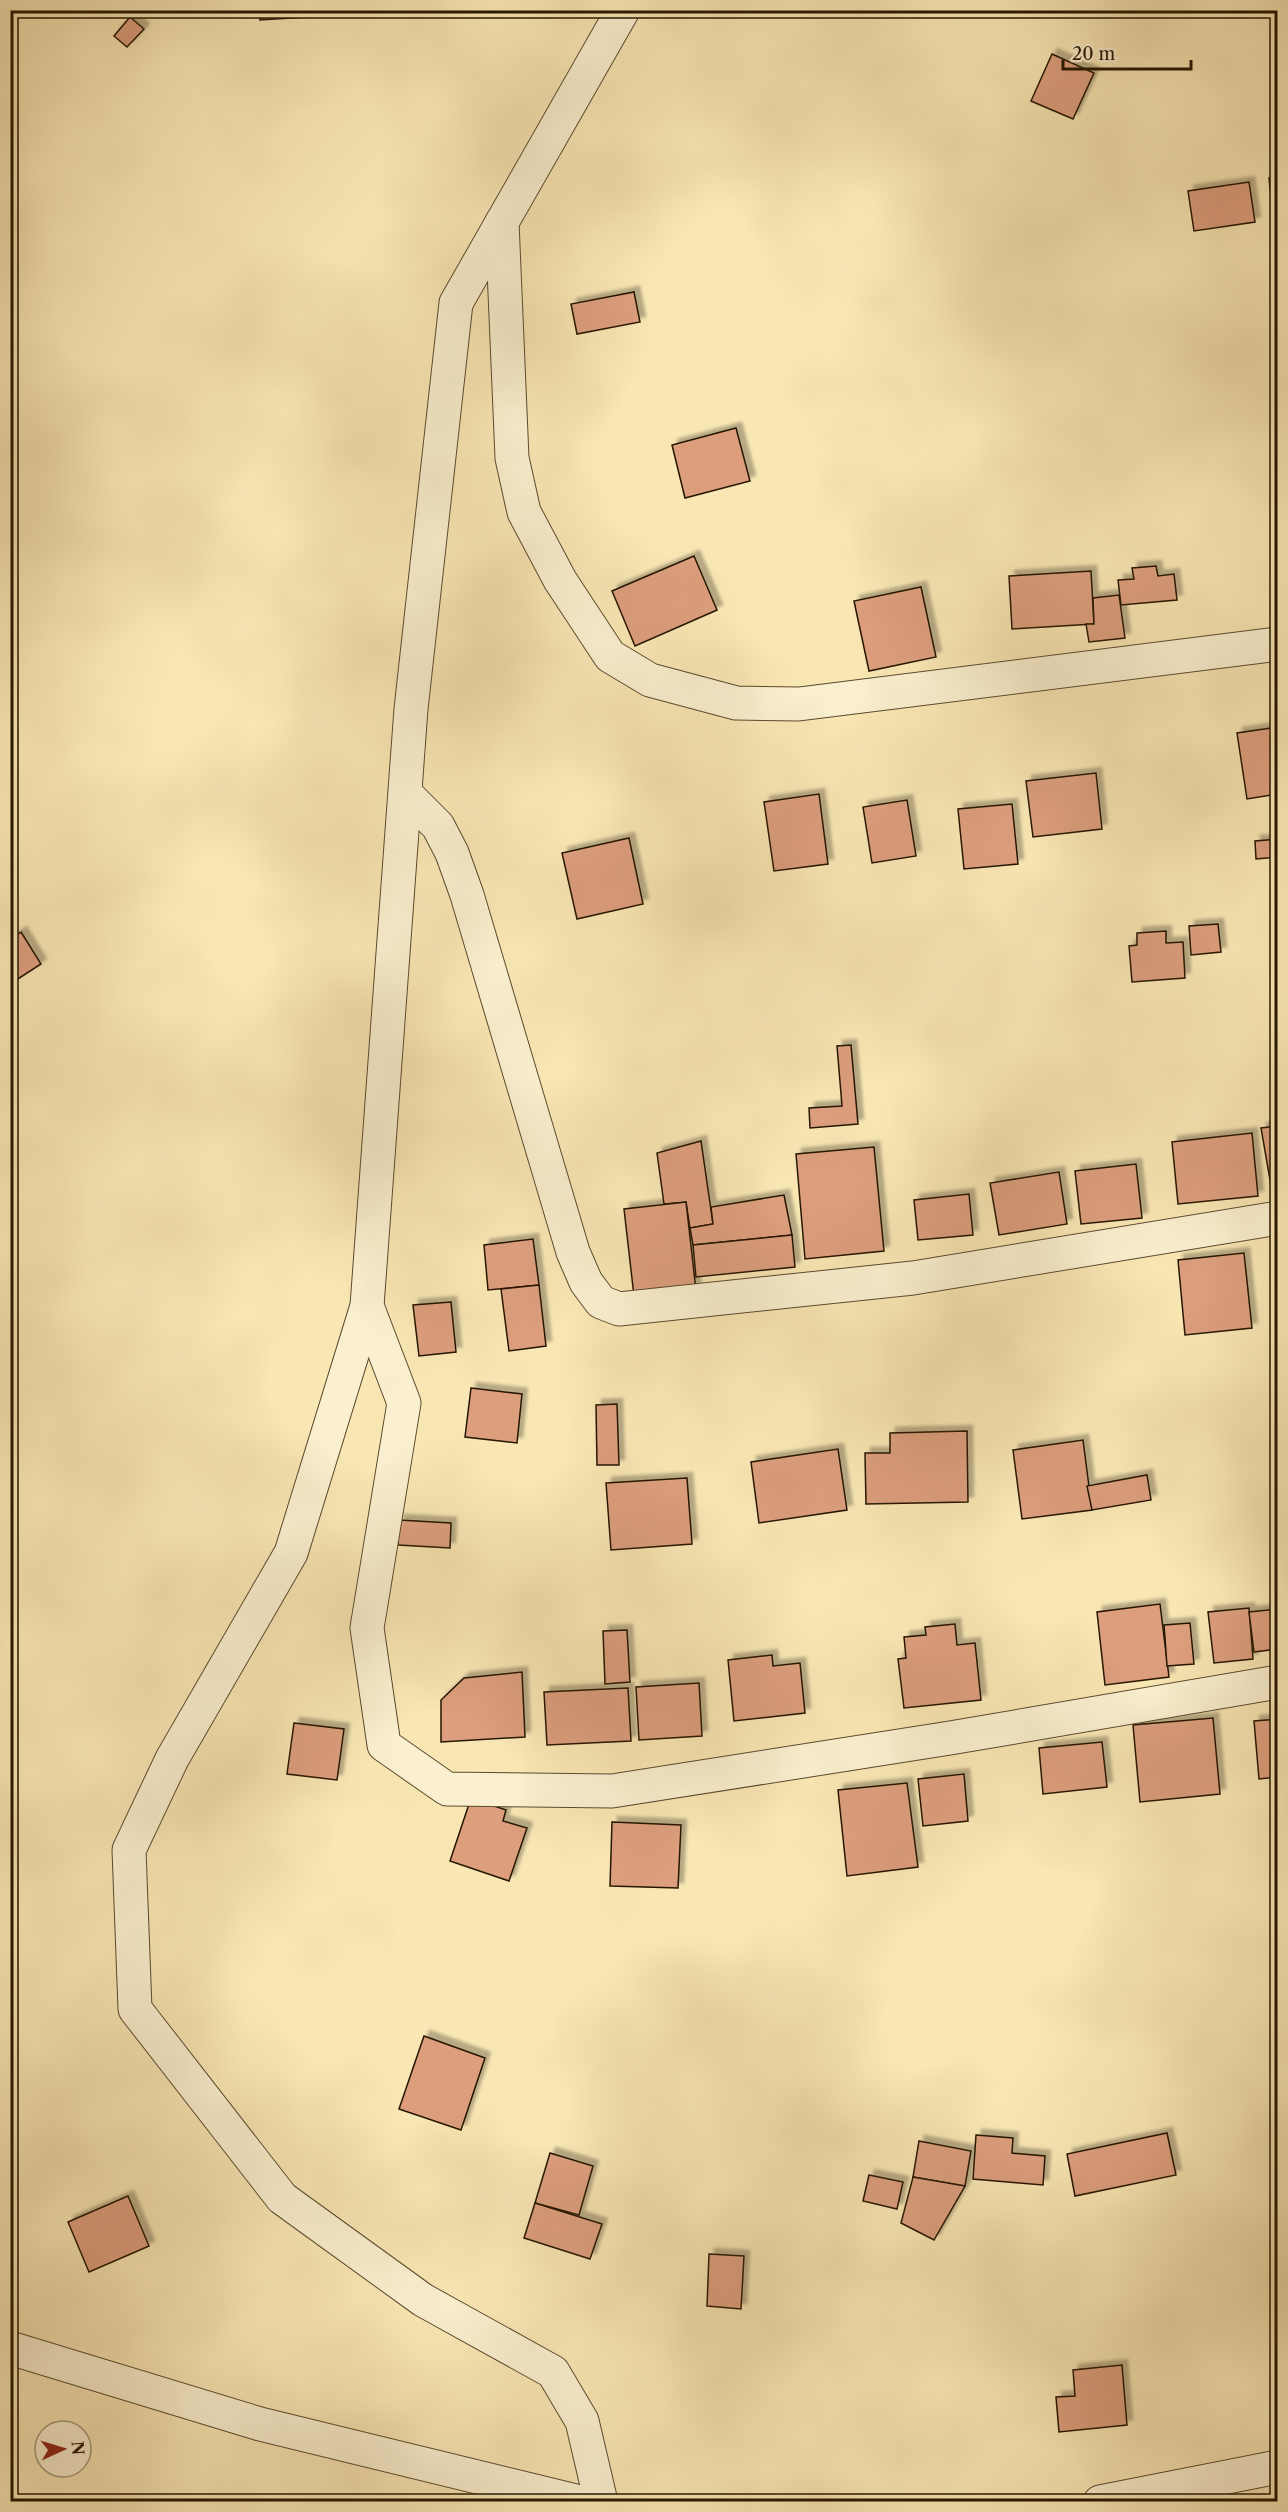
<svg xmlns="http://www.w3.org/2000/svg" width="1288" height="2512" viewBox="0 0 1288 2512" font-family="'Libre Caslon Text',serif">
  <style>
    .building { fill: #dc9e7d; stroke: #251601; stroke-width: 1.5; filter: url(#shadow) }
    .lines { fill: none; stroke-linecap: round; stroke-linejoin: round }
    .minor-casing { stroke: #5a4a2e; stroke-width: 35 }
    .minor { stroke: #faefce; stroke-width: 33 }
  </style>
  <defs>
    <filter id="shadow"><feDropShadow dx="5.5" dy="-5.5" stdDeviation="1.5" flood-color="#0004"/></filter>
  </defs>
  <rect width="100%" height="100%" fill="#f8e6b3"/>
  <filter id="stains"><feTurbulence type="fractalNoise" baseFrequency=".00333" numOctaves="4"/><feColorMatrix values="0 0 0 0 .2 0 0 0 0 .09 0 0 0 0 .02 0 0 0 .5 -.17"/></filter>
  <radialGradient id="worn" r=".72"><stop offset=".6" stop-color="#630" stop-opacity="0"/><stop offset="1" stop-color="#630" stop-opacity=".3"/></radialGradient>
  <g class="building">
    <path d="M260,10H322L323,16L260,20Z"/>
    <path d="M130,17L144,29L127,47L114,36Z"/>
    <path d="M1052,54L1094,73L1073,119L1031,101Z"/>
    <path d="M1278,177V208H1272L1269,178Z"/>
    <path d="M1249,182L1255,222L1194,231L1188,191Z"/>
    <path d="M634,292L640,322L577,334L571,304Z"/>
    <path d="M736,428L750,481L685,498L672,445Z"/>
    <path d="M694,556L717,610L635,646L612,591Z"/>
    <path d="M1156,566L1158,576L1174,574L1177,600L1121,605L1118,580L1134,579L1132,568Z"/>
    <path d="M1091,571L1094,624L1012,629L1009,576Z"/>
    <path d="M921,587L936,657L869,671L854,601Z"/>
    <path d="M1119,595L1125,638L1089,642L1086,624H1094L1093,598Z"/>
    <path d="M1278,727V794L1247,799L1237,733Z"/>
    <path d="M1096,773L1102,829L1033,837L1026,781Z"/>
    <path d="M819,794L828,864L774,871L764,802Z"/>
    <path d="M907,800L916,856L872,863L863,807Z"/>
    <path d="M1012,804L1018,864L964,869L958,809Z"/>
    <path d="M629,838L643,904L577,919L562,853Z"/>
    <path d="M1278,839V857L1256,859L1255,841Z"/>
    <path d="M1218,924L1221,952L1191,955L1189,926Z"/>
    <path d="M1166,931V943L1183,942L1185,978L1132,982L1129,946L1137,945V933Z"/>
    <path d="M21,932L41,964L10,984V940Z"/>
    <path d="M851,1045L858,1124L810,1128L809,1108L842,1106L837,1046Z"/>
    <path d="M1278,1126V1185L1271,1186L1261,1128Z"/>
    <path d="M1252,1133L1258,1196L1178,1204L1172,1142Z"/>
    <path d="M701,1141L713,1224L690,1228L686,1202L664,1204L657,1153Z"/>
    <path d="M874,1147L884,1251L805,1259L796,1154Z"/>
    <path d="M1136,1164L1142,1218L1081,1224L1075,1171Z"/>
    <path d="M1059,1172L1067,1224L999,1235L990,1183Z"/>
    <path d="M969,1194L973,1235L918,1240L914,1200Z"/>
    <path d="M784,1195L792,1235L693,1245L690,1228L713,1224L711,1207Z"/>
    <path d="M686,1202L697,1299L635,1305L624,1209Z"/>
    <path d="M792,1235L795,1267L696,1277L693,1245Z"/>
    <path d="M533,1239L539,1285L488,1290L484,1245Z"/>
    <path d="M1244,1253L1252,1328L1185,1335L1178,1260Z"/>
    <path d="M539,1285L546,1346L509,1351L501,1289Z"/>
    <path d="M451,1302L456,1352L419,1356L413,1305Z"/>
    <path d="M471,1388L522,1394L517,1443L465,1437Z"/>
    <path d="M617,1404L619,1465H597L596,1405Z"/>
    <path d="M967,1431L968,1502L866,1504L865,1453H890V1433Z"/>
    <path d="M1083,1440L1092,1510L1022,1519L1013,1450Z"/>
    <path d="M838,1449L847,1510L759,1523L751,1462Z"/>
    <path d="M1147,1475L1151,1500L1092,1510L1087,1486Z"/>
    <path d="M687,1478L692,1544L611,1550L606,1483Z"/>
    <path d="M399,1520L451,1523L450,1548L398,1545Z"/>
    <path d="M1160,1604L1169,1677L1105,1685L1097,1612Z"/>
    <path d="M1249,1608L1253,1659L1214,1663L1208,1612Z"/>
    <path d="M1278,1609V1649L1254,1652L1249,1612Z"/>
    <path d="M1190,1623L1194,1664L1167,1666L1164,1625Z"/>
    <path d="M955,1624L957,1645L975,1643L981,1700L904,1708L898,1659L906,1658L904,1637L926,1635L925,1627Z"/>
    <path d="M627,1630L630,1682L605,1684L603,1631Z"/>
    <path d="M772,1655L773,1666L800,1663L805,1713L734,1721L728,1660Z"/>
    <path d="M522,1672L525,1737L441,1742V1700L464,1678Z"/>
    <path d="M699,1683L702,1736L639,1740L636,1687Z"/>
    <path d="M628,1688L631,1741L547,1745L544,1692Z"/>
    <path d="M1213,1718L1220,1794L1140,1802L1133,1725Z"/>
    <path d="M1278,1719V1777L1259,1779L1254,1721Z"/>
    <path d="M294,1723L344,1729L337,1780L287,1774Z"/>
    <path d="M1102,1742L1107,1787L1043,1794L1039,1748Z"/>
    <path d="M964,1774L968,1821L923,1826L918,1779Z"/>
    <path d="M907,1783L918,1867L847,1876L838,1790Z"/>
    <path d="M471,1798L506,1810L503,1821L527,1828L509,1881L450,1861Z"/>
    <path d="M612,1822L681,1825L678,1888L610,1886Z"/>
    <path d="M424,2036L485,2058L461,2130L399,2109Z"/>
    <path d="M1167,2133L1176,2175L1075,2196L1067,2154Z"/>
    <path d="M976,2135L1013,2138L1012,2153L1045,2156L1043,2185L973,2179Z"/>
    <path d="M919,2141L971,2151L965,2186L913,2177Z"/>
    <path d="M550,2153L593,2166L579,2215L535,2203Z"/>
    <path d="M869,2175L903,2182L897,2209L863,2201Z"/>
    <path d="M913,2177L965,2186L934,2240L901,2223Z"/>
    <path d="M128,2196L149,2246L89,2272L68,2222Z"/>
    <path d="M535,2203L602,2224L590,2259L524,2238Z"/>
    <path d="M709,2254L744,2256L741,2309L707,2306Z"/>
    <path d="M1122,2365L1127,2425L1059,2432L1056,2397L1075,2396L1073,2370Z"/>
  </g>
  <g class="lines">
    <g class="minor-casing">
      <g id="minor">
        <path d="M502,222L512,458L524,512L560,580L610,656L650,680L736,703L799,704L1278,644"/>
        <path d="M405,793L438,826L452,853L467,895L573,1252L586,1282L601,1302L619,1309L913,1278L1278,1218"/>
        <path d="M367,1306L404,1403L367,1628L384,1745L447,1789L612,1791L950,1738L1278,1682"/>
        <path d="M10,2348L260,2424L580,2502"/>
        <path d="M601,2502L582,2421L553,2372L423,2300L282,2198L135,2009L129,1850L172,1759L291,1553L367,1306L411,709L456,303L623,10"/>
        <path d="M1100,2502L1278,2467"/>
      </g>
    </g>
    <use href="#minor" class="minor"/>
  </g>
  <rect width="1288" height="2512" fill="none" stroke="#f8e6b3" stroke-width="36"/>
  <rect x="12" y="12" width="1264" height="2488" fill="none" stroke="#251601" stroke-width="3"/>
  <rect x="18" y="18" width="1252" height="2476" fill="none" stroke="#251601" stroke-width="1.5"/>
  <g transform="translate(63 2449) rotate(86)"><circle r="28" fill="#faefce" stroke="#a5987c" stroke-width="1.5"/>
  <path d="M0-4.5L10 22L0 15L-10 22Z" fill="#8f2418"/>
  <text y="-9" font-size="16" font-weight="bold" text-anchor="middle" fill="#251601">N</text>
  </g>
  <path d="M1063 60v9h128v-9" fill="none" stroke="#251601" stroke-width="3"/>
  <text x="1072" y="60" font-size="18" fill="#251601" stroke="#faefce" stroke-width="4.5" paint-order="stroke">20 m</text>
  <rect width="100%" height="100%" filter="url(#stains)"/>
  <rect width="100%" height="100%" fill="url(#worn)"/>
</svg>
